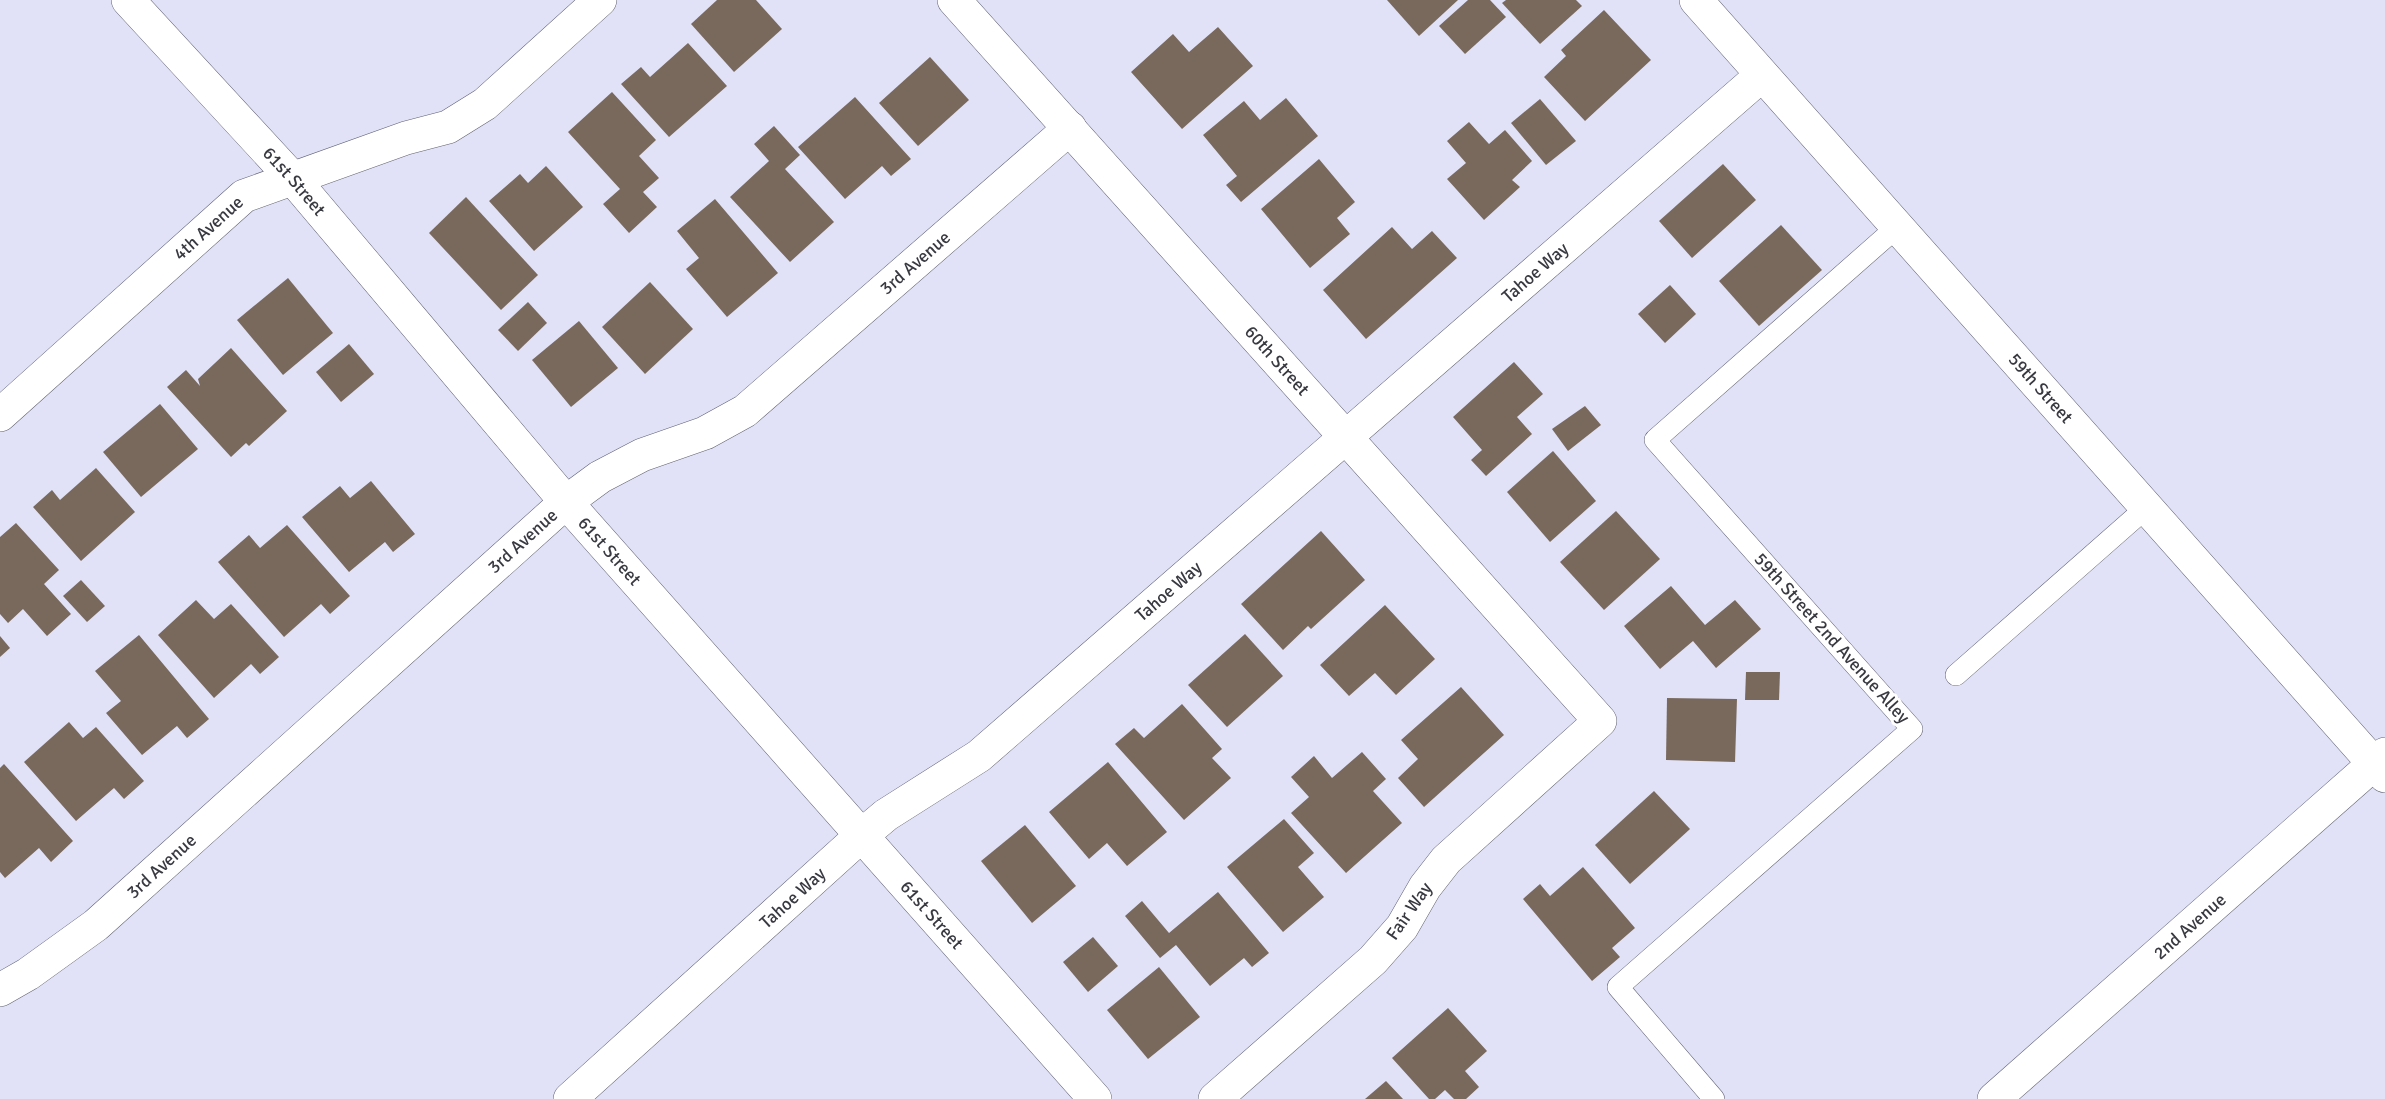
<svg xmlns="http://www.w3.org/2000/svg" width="2385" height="1099" viewBox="0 0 2385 1099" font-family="Signika,sans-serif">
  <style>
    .building { fill: #79695d }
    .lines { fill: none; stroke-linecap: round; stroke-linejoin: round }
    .service-casing { stroke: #5f6172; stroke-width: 22 }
    .minor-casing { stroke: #5f6172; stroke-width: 34 }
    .tertiary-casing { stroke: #5f6172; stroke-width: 34 }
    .service { stroke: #fff; stroke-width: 21 }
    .minor { stroke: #fff; stroke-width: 33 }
    .tertiary { stroke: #fff; stroke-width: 33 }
    .labels { text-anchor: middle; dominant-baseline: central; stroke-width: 6; stroke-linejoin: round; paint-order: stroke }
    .street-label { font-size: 18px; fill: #393942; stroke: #fff }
  </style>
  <rect width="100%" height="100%" fill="#e1e2f7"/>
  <g class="building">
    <path d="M717,0H756L782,29L734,72L691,24Z"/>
    <path d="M1387,0H1458L1419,36Z"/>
    <path d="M1468,0H1490L1506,17L1465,54L1439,26Z"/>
    <path d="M1506,0H1576L1582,6L1540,44L1502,3Z"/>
    <path d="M1604,10L1651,60L1585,121L1544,77L1566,56L1561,50Z"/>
    <path d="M1218,27L1253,66L1182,129L1131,72L1173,34L1189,52Z"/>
    <path d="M688,43L727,86L669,137L621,84L641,67L650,77Z"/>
    <path d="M930,57L969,100L918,146L879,103Z"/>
    <path d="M612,92L656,140L639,156L659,178L643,192L657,207L629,233L603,204L620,189L568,132Z"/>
    <path d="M855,97L911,159L891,176L882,166L845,199L798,147Z"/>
    <path d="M1286,98L1318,136L1241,202L1226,185L1237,176L1203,135L1244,101L1260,120Z"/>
    <path d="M1540,99L1576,141L1546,165L1511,123Z"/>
    <path d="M1469,122L1489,144L1505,130L1532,161L1512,180L1520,187L1484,220L1447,179L1466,163L1447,141Z"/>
    <path d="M774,126L800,155L785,169L834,222L790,262L730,197L769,161L754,144Z"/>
    <path d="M1319,159L1355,202L1337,218L1350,234L1310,268L1261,209Z"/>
    <path d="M1723,164L1756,200L1692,258L1659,221Z"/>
    <path d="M546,166L583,207L534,251L489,201L520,174L528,183Z"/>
    <path d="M466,197L538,275L501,310L429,233Z"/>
    <path d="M715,199L778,273L727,317L686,269L699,258L677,231Z"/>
    <path d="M1781,225L1822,270L1759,326L1719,281Z"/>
    <path d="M1392,227L1412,249L1432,231L1457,258L1366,339L1323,290Z"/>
    <path d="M288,278L333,333L283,375L237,320Z"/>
    <path d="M650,282L693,329L645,374L602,327Z"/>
    <path d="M1670,285L1696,314L1665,343L1638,314Z"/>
    <path d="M528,302L547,323L518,351L498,330Z"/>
    <path d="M579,321L618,368L571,407L532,360Z"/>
    <path d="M349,344L374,374L341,402L316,372Z"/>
    <path d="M231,348L287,411L249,446L246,443L231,457L167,387L186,370L200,386L198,379Z"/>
    <path d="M1514,362L1543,394L1517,417L1532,434L1486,476L1471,460L1482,450L1453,417Z"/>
    <path d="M160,404L198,449L141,497L103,452Z"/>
    <path d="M1585,406L1601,425L1568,451L1552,429Z"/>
    <path d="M1553,451L1596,501L1550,542L1507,492Z"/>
    <path d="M96,468L135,512L81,561L33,507L52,490L60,500Z"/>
    <path d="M371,481L415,534L393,552L385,542L349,572L302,517L340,486L350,498Z"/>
    <path d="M1616,511L1660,559L1604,610L1560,562Z"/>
    <path d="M16,523L59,570L44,584L71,614L47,636L23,609L8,623L0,614V537Z"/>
    <path d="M287,525L350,596L330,614L321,604L284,637L218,562L249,535L260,548Z"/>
    <path d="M1321,531L1365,580L1311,629L1308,626L1283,650L1241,604Z"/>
    <path d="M81,580L105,606L87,622L63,596Z"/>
    <path d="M1671,586L1705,625L1735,600L1761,629L1716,668L1693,641L1660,669L1624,626Z"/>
    <path d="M196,600L214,619L231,604L279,657L260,674L251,664L214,698L158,635Z"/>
    <path d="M1385,605L1435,659L1396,695L1375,673L1349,696L1320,665Z"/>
    <path d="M1245,634L1283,676L1227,727L1188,685Z"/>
    <path d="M139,635L209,719L187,738L177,726L142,755L106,713L121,701L95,671Z"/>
    <path d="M0,636L10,648L0,657Z"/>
    <path d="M1746,672H1780L1779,700H1745Z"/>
    <path d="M1461,687L1504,735L1424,807L1398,778L1418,759L1401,740Z"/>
    <path d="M1667,698L1737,699L1735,762L1666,760Z"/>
    <path d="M1182,704L1222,749L1212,758L1231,778L1184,820L1115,744L1134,728L1144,738Z"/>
    <path d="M69,722L83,738L96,727L144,781L124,799L114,788L76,821L24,762Z"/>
    <path d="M1362,752L1386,779L1373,791L1402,823L1346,873L1291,813L1309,797L1291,777L1314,756L1332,778Z"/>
    <path d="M1108,762L1167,832L1127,866L1107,843L1089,859L1049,812Z"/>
    <path d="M4,764L73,841L51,862L39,848L5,878L0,872V768Z"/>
    <path d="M1654,791L1690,829L1630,884L1595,845Z"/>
    <path d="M1284,819L1314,853L1298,867L1324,897L1283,932L1227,867Z"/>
    <path d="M1025,825L1076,886L1032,923L981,861Z"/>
    <path d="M1583,867L1635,928L1612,948L1620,957L1592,981L1523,899L1540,884L1550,896Z"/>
    <path d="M1218,892L1269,953L1252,967L1244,958L1210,986L1176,945L1160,958L1125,916L1142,901L1169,933Z"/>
    <path d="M1093,937L1118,966L1088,992L1063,962Z"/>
    <path d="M1159,967L1200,1017L1148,1059L1107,1010Z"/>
    <path d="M1448,1008L1487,1051L1465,1071L1479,1087L1466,1099H1454L1445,1090L1435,1099H1429L1392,1058Z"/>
    <path d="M1386,1081L1403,1099H1365Z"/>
  </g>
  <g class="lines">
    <g class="service-casing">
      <g id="service">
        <path d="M1956,675L2147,507"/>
        <path d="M1714,1099L1618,987L1912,729L1655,440L1897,227"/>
      </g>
    </g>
    <g class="minor-casing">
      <g id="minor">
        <path id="s1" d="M128,0L294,180L566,502L1095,1099"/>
        <path id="s2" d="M954,0L1600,721L1446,860L1425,887L1402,927L1373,960L1215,1099"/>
        <path id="s3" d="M0,415L244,196L406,138L448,127L485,104L600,0"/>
        <path id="s4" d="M0,990L28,974L96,925L566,502L600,477L642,455L705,433L745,411L1070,128"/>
        <path id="s5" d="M570,1099L861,836L886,815L979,756L1762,75"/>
        <path id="s6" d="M1994,1099L2385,754"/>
      </g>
    </g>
    <g class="tertiary-casing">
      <g id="tertiary">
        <path id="s7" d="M1696,0L2385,776"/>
      </g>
    </g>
    <use href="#service" class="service"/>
    <use href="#minor" class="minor"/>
    <use href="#tertiary" class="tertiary"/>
  </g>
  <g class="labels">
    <g class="street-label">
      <text stroke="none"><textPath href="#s1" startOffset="246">61st Street</textPath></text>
      <text stroke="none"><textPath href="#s3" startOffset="280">4th Avenue</textPath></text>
      <text stroke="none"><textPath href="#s4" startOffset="1176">3rd Avenue</textPath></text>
      <text stroke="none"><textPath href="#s5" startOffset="1272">Tahoe Way</textPath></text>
      <text stroke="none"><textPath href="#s2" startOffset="484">60th Street</textPath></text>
      <text stroke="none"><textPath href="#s7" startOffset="519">59th Street</textPath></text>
      <text stroke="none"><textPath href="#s4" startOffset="690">3rd Avenue</textPath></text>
      <text stroke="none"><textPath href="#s1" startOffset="732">61st Street</textPath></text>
      <text stroke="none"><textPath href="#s5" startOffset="786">Tahoe Way</textPath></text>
      <text transform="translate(1832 638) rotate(48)">59th Street 2nd Avenue Alley</text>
      <text stroke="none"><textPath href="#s4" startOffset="204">3rd Avenue</textPath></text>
      <text stroke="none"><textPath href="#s5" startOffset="300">Tahoe Way</textPath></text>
      <text transform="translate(1409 911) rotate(-55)">Fair Way</text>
      <text stroke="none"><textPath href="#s1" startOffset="1218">61st Street</textPath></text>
      <text stroke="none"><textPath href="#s6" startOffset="261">2nd Avenue</textPath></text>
    </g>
  </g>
</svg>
